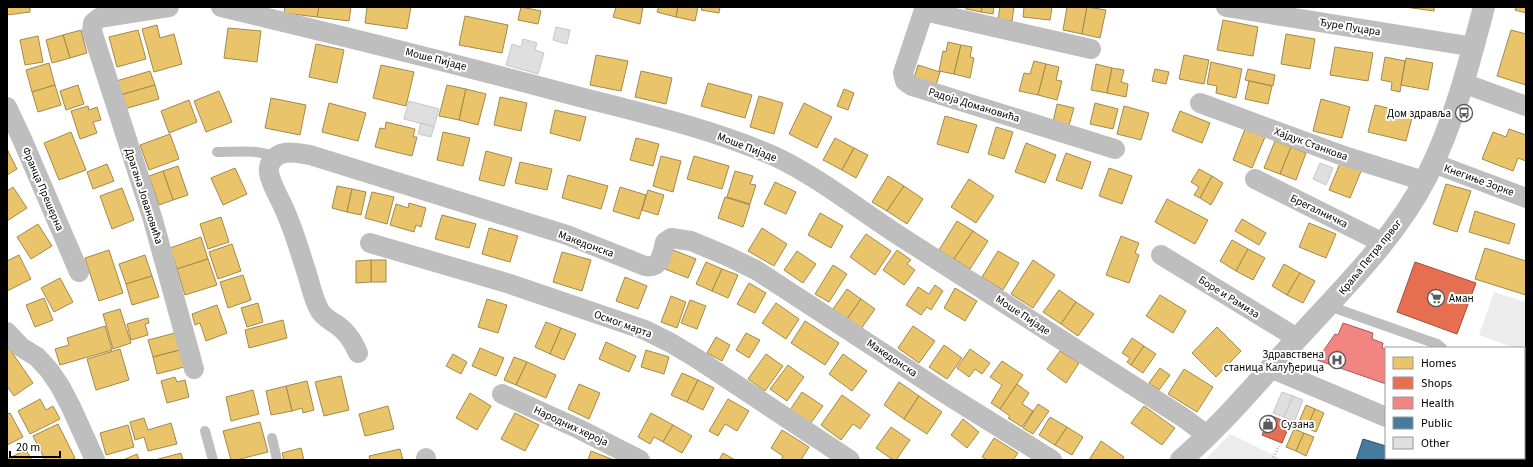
<svg xmlns="http://www.w3.org/2000/svg" width="1533" height="467" viewBox="0 0 1533 467" font-family="'Source Sans 3',sans-serif">
  <style>
    .green { fill: #ececec }
    .homes { fill: #e9c46a; stroke: #a3894a }
    .shops { fill: #e76f51; stroke: #a24e39 }
    .health { fill: #f28482; stroke: #a95c5b }
    .public { fill: #457b9d; stroke: #30566e }
    .building { fill: #dfdfdf; stroke: #c7c7c7 }
    .lines { fill: none; stroke-linecap: round; stroke-linejoin: round }
    .path { stroke: #b9b9b9; stroke-width: 2.5; stroke-dasharray: 1 2; stroke-linecap: butt }
    .service { stroke: #bebebe; stroke-width: 10 }
    .minor { stroke: #bebebe; stroke-width: 20 }
    .tertiary { stroke: #bebebe; stroke-width: 22 }
    .labels { text-anchor: middle; dominant-baseline: central; stroke-width: 4; stroke-linejoin: round; paint-order: stroke }
    .street-label { font-size: 11px; fill: #000; stroke: #fff }
    .poi-label { font-size: 11px; fill: #000; stroke: #fff; text-anchor: end }
  </style>
  <rect width="100%" height="100%" fill="#fff"/>
  <g class="green">
    <path d="M1494,292L1526,302V352L1524,351V348H1515L1479,335Z"/>
    <path d="M1230,434L1284,460H1205Z"/>
  </g>
  <g class="homes">
    <path d="M7,7H30V12L7,15Z"/>
    <path d="M285,7H319L317,17L284,13Z"/>
    <path d="M319,7H351L349,21L317,17Z"/>
    <path d="M367,7H411L407,29L365,23Z"/>
    <path d="M521,7L541,11L538,24L518,20Z"/>
    <path d="M616,7H643L640,24L613,17Z"/>
    <path d="M659,7H678L676,17L657,12Z"/>
    <path d="M678,7H698L695,21L676,17Z"/>
    <path d="M702,7H720L719,13L701,10Z"/>
    <path d="M966,7H982L981,12L966,9Z"/>
    <path d="M982,7H994L993,14L981,12Z"/>
    <path d="M1000,7H1014L1012,21L998,19Z"/>
    <path d="M1024,7H1052L1050,20L1023,17Z"/>
    <path d="M1067,7H1087L1082,34L1063,30Z"/>
    <path d="M1087,7L1106,10L1100,38L1082,34Z"/>
    <path d="M1405,7H1434V11Z"/>
    <path d="M1516,7H1526V13L1515,10Z"/>
    <path d="M465,16L508,25L502,53L459,45Z"/>
    <path d="M1223,20L1258,27L1253,56L1217,50Z"/>
    <path d="M157,25L160,38L174,34L182,64L154,72L142,29Z"/>
    <path d="M228,28L261,31L257,62L224,58Z"/>
    <path d="M81,30L87,53L70,58L63,35Z"/>
    <path d="M138,30L146,59L117,67L109,37Z"/>
    <path d="M1511,30L1526,34V85L1497,76Z"/>
    <path d="M1286,34L1315,39L1310,69L1281,64Z"/>
    <path d="M63,35L70,58L52,63L46,40Z"/>
    <path d="M38,36L43,62L25,65L20,40Z"/>
    <path d="M948,42L961,45L954,74L939,71L943,51L946,52Z"/>
    <path d="M316,44L344,50L337,83L309,77Z"/>
    <path d="M961,45L972,47L970,57L974,58L970,78L954,74Z"/>
    <path d="M1335,47L1373,53L1368,81L1330,75Z"/>
    <path d="M596,55L628,61L621,91L590,85Z"/>
    <path d="M1184,55L1209,60L1204,84L1179,79Z"/>
    <path d="M1385,57L1405,61L1400,92L1391,90L1392,82L1381,80Z"/>
    <path d="M1406,58L1433,63L1428,90L1401,85Z"/>
    <path d="M1034,61L1046,64L1038,95L1019,91L1024,73L1030,74Z"/>
    <path d="M1211,62L1242,69L1236,98L1216,93L1217,86L1207,84Z"/>
    <path d="M49,63L55,85L32,92L26,70Z"/>
    <path d="M1046,64L1059,67L1056,80L1062,81L1057,100L1038,95Z"/>
    <path d="M1096,64L1112,68L1107,93L1091,90Z"/>
    <path d="M381,65L414,72L406,106L373,98Z"/>
    <path d="M918,65L940,72L935,88L913,81Z"/>
    <path d="M1112,68L1124,70L1121,82L1128,84L1126,97L1107,93Z"/>
    <path d="M1155,69L1169,72L1166,84L1152,81Z"/>
    <path d="M1248,69L1275,75L1273,86L1245,80Z"/>
    <path d="M150,71L155,85L117,96L113,82Z"/>
    <path d="M641,71L672,78L666,104L635,97Z"/>
    <path d="M1249,81L1272,86L1268,104L1245,99Z"/>
    <path d="M708,83L752,95L745,118L701,106Z"/>
    <path d="M55,85L61,105L38,112L32,92Z"/>
    <path d="M78,85L84,104L66,110L60,91Z"/>
    <path d="M155,85L159,99L121,110L117,96Z"/>
    <path d="M447,85L466,89L459,120L439,116Z"/>
    <path d="M466,89L486,94L478,125L459,120Z"/>
    <path d="M844,89L854,93L848,110L837,106Z"/>
    <path d="M219,91L232,122L206,132L194,101Z"/>
    <path d="M759,96L783,103L774,134L750,127Z"/>
    <path d="M500,97L527,103L521,131L494,125Z"/>
    <path d="M271,98L306,105L300,135L265,128Z"/>
    <path d="M1321,99L1350,107L1342,138L1313,131Z"/>
    <path d="M189,100L197,122L169,133L161,111Z"/>
    <path d="M329,103L366,113L358,141L322,132Z"/>
    <path d="M804,103L832,117L817,148L789,134Z"/>
    <path d="M1095,103L1118,109L1113,129L1090,124Z"/>
    <path d="M1057,104L1074,108L1069,125L1053,122Z"/>
    <path d="M1375,105L1413,114L1406,141L1368,132Z"/>
    <path d="M88,106L89,110L97,107L101,120L93,122L97,133L80,139L71,111Z"/>
    <path d="M1124,106L1149,113L1141,140L1117,134Z"/>
    <path d="M555,110L586,117L580,141L550,133Z"/>
    <path d="M1180,111L1210,123L1202,143L1172,131Z"/>
    <path d="M945,116L977,125L968,153L937,144Z"/>
    <path d="M386,122L415,129L413,137H417L412,156L375,147L380,128L385,129Z"/>
    <path d="M996,127L1013,132L1004,159L988,154Z"/>
    <path d="M1245,129L1265,137L1252,168L1233,160Z"/>
    <path d="M1509,129L1526,135V161L1518,158L1513,171L1482,159L1493,132L1506,137Z"/>
    <path d="M71,132L86,170L59,180L44,143Z"/>
    <path d="M443,132L470,138L463,166L437,160Z"/>
    <path d="M170,134L179,159L149,170L140,145Z"/>
    <path d="M636,138L659,144L653,166L630,160Z"/>
    <path d="M835,138L854,148L842,170L823,160Z"/>
    <path d="M1275,141L1291,147L1280,174L1264,168Z"/>
    <path d="M1026,143L1056,155L1045,183L1015,172Z"/>
    <path d="M1291,147L1306,153L1296,180L1280,174Z"/>
    <path d="M854,148L868,155L856,178L842,170Z"/>
    <path d="M7,149L17,169L7,175Z"/>
    <path d="M486,151L512,158L504,186L479,180Z"/>
    <path d="M1066,153L1091,162L1082,189L1056,180Z"/>
    <path d="M661,156L681,161L673,192L653,186Z"/>
    <path d="M694,156L729,166L722,189L687,179Z"/>
    <path d="M1341,161L1362,169L1350,198L1329,190Z"/>
    <path d="M520,162L552,169L547,190L515,183Z"/>
    <path d="M107,164L114,181L93,189L87,172Z"/>
    <path d="M178,166L188,195L173,200L163,171Z"/>
    <path d="M235,168L247,194L223,205L211,178Z"/>
    <path d="M1109,168L1132,176L1122,204L1099,196Z"/>
    <path d="M1199,169L1212,176L1200,198L1194,195L1199,187L1191,182Z"/>
    <path d="M163,171L173,200L159,205L149,176Z"/>
    <path d="M735,171L753,176L750,184L756,185L750,204L727,197Z"/>
    <path d="M568,175L608,186L601,209L562,198Z"/>
    <path d="M888,176L904,186L887,211L872,202Z"/>
    <path d="M1212,176L1223,183L1211,205L1200,198Z"/>
    <path d="M969,179L994,196L976,223L951,207Z"/>
    <path d="M775,182L796,192L786,214L764,204Z"/>
    <path d="M1446,184L1471,191L1457,232L1433,224Z"/>
    <path d="M337,186L352,189L347,212L332,208Z"/>
    <path d="M904,186L923,199L907,224L887,211Z"/>
    <path d="M13,187L27,208L7,221V191Z"/>
    <path d="M620,187L646,195L639,219L613,211Z"/>
    <path d="M122,188L134,220L112,229L100,196Z"/>
    <path d="M352,189L366,192L361,215L347,212Z"/>
    <path d="M648,190L664,195L658,215L642,210Z"/>
    <path d="M372,192L394,197L387,224L365,218Z"/>
    <path d="M725,197L750,205L743,227L718,218Z"/>
    <path d="M1167,199L1208,220L1195,244L1155,222Z"/>
    <path d="M409,203L426,208L421,227L416,225L414,232L390,225L396,204L408,208Z"/>
    <path d="M1475,211L1515,224L1509,244L1469,232Z"/>
    <path d="M820,213L843,226L831,248L808,235Z"/>
    <path d="M442,215L476,224L469,248L435,239Z"/>
    <path d="M221,217L229,242L208,249L200,224Z"/>
    <path d="M1242,219L1266,233L1259,245L1235,231Z"/>
    <path d="M957,221L973,231L954,259L939,250Z"/>
    <path d="M1309,223L1336,234L1326,258L1299,247Z"/>
    <path d="M38,224L52,246L31,259L17,237Z"/>
    <path d="M489,228L518,236L510,262L482,254Z"/>
    <path d="M762,228L787,244L774,266L748,251Z"/>
    <path d="M973,231L988,241L970,269L954,259Z"/>
    <path d="M866,234L891,251L875,275L850,257Z"/>
    <path d="M1121,236L1139,243L1135,253L1139,255L1129,283L1106,275Z"/>
    <path d="M201,237L208,259L177,269L170,248Z"/>
    <path d="M1232,240L1248,249L1236,271L1220,261Z"/>
    <path d="M232,244L241,271L218,279L209,252Z"/>
    <path d="M1485,248L1526,261V295L1475,279Z"/>
    <path d="M1248,249L1265,258L1253,280L1236,271Z"/>
    <path d="M109,250L123,293L99,301L85,258Z"/>
    <path d="M673,250L696,259L688,278L665,269Z"/>
    <path d="M897,250L911,260L907,264L915,270L904,285L883,270Z"/>
    <path d="M797,251L816,264L803,283L784,270Z"/>
    <path d="M998,251L1019,263L1003,290L982,277Z"/>
    <path d="M562,252L591,260L582,291L553,282Z"/>
    <path d="M19,255L31,279L7,291V261Z"/>
    <path d="M145,255L152,276L126,284L119,264Z"/>
    <path d="M208,259L217,285L185,295L177,269Z"/>
    <rect x="371" y="260" width="15" height="22"/>
    <path d="M371,260V282L356,283V261Z"/>
    <path d="M1033,260L1055,275L1033,308L1011,294Z"/>
    <path d="M706,262L722,269L712,291L696,284Z"/>
    <path d="M1284,264L1300,273L1287,295L1272,286Z"/>
    <path d="M833,265L847,274L829,302L815,294Z"/>
    <path d="M722,269L738,275L728,298L712,291Z"/>
    <path d="M1300,273L1315,281L1303,303L1287,295Z"/>
    <path d="M243,275L251,300L228,308L220,282Z"/>
    <path d="M152,276L159,297L132,305L126,284Z"/>
    <path d="M625,277L647,286L638,309L616,301Z"/>
    <path d="M60,278L73,302L54,312L41,288Z"/>
    <path d="M749,283L766,293L755,313L737,304Z"/>
    <path d="M935,285L943,291L931,310L927,307L921,315L906,305L918,287L929,294Z"/>
    <path d="M955,288L977,301L965,321L944,308Z"/>
    <path d="M847,289L861,299L847,319L833,309Z"/>
    <path d="M1059,290L1076,302L1061,324L1043,312Z"/>
    <path d="M1160,295L1186,311L1173,333L1146,316Z"/>
    <path d="M671,296L686,302L677,328L661,322Z"/>
    <path d="M44,298L53,320L35,327L26,305Z"/>
    <path d="M487,299L507,305L498,333L478,327Z"/>
    <path d="M861,299L875,309L861,329L847,319Z"/>
    <path d="M690,300L706,306L697,329L681,323Z"/>
    <path d="M1076,302L1094,314L1078,336L1061,324Z"/>
    <path d="M258,303L263,322L247,327L241,308Z"/>
    <path d="M776,303L799,319L786,339L762,323Z"/>
    <path d="M217,305L227,333L206,341L200,323L195,325L192,314Z"/>
    <path d="M120,309L131,343L113,349L103,314Z"/>
    <path d="M148,318L149,323L145,324L148,335L131,340L127,324Z"/>
    <path d="M283,320L287,338L249,348L245,330Z"/>
    <path d="M805,321L839,343L825,365L791,343Z"/>
    <path d="M546,322L561,328L550,354L535,347Z"/>
    <path d="M105,326L112,350L60,365L55,349L69,345L67,338Z"/>
    <path d="M913,326L935,341L919,363L898,348Z"/>
    <path d="M1217,327L1241,351L1216,377L1192,353Z"/>
    <path d="M561,328L576,334L564,360L550,354Z"/>
    <path d="M175,333L180,350L153,357L148,340Z"/>
    <path d="M746,333L760,340L749,358L736,350Z"/>
    <path d="M716,337L730,345L722,361L707,353Z"/>
    <path d="M1132,338L1144,346L1131,365L1127,362L1130,358L1122,353Z"/>
    <path d="M606,342L636,356L629,372L599,359Z"/>
    <path d="M944,345L962,358L947,379L929,367Z"/>
    <path d="M1144,346L1156,354L1143,373L1131,365Z"/>
    <path d="M9,348L33,383L14,396L7,386V350Z"/>
    <path d="M480,348L504,358L496,376L472,366Z"/>
    <path d="M120,349L129,380L96,390L87,359Z"/>
    <path d="M970,349L990,363L982,374L975,369L969,377L957,368Z"/>
    <path d="M180,350L184,367L157,374L153,357Z"/>
    <path d="M646,350L669,357L664,374L641,367Z"/>
    <path d="M1060,351L1079,363L1066,383L1047,369Z"/>
    <path d="M453,354L467,362L461,374L446,366Z"/>
    <path d="M766,354L783,366L765,391L748,379Z"/>
    <path d="M843,354L867,371L852,391L829,374Z"/>
    <path d="M514,357L527,362L516,385L504,380Z"/>
    <path d="M1002,361L1023,375L1000,409L991,403L1002,385L990,377Z"/>
    <path d="M527,362L556,375L546,398L516,385Z"/>
    <path d="M788,365L804,377L787,401L770,389Z"/>
    <path d="M1160,368L1170,375L1159,390L1149,383Z"/>
    <path d="M1184,369L1213,387L1197,412L1168,394Z"/>
    <path d="M682,373L698,380L687,402L671,395Z"/>
    <path d="M341,376L349,410L324,416L315,382Z"/>
    <path d="M175,377L177,382L185,380L189,397L167,403L161,381Z"/>
    <path d="M698,380L714,388L703,410L687,402Z"/>
    <path d="M307,381L314,410L303,413L302,408L292,411L286,386Z"/>
    <path d="M899,382L919,396L904,419L884,405Z"/>
    <path d="M579,384L600,393L589,419L568,409Z"/>
    <path d="M1017,384L1029,393L1022,404L1033,411L1022,427L1008,418L1010,416L1000,409Z"/>
    <path d="M286,386L292,411L271,415L266,391Z"/>
    <path d="M253,390L259,414L231,421L226,397Z"/>
    <path d="M802,392L823,406L810,424L790,410Z"/>
    <path d="M470,393L491,406L477,430L456,418Z"/>
    <path d="M842,395L870,415L860,429L853,424L841,440L821,425Z"/>
    <path d="M919,396L942,412L927,434L904,419Z"/>
    <path d="M40,399L46,410L53,406L60,419L30,434L18,411Z"/>
    <path d="M728,399L749,411L737,431L725,424L718,436L709,431Z"/>
    <path d="M1038,404L1049,411L1033,434L1023,428Z"/>
    <path d="M1306,405L1315,409L1307,428L1298,424Z"/>
    <path d="M388,406L394,429L365,436L359,414Z"/>
    <path d="M1144,406L1175,428L1162,445L1131,423Z"/>
    <path d="M1315,409L1324,413L1316,432L1307,428Z"/>
    <path d="M10,413L23,437L7,445V414Z"/>
    <path d="M515,413L539,425L525,451L501,439Z"/>
    <path d="M651,413L673,425L663,442L654,437L650,444L638,437Z"/>
    <path d="M1050,417L1067,427L1055,445L1039,435Z"/>
    <path d="M144,418L148,430L171,423L177,444L148,451L144,437L135,440L130,422Z"/>
    <path d="M963,419L979,432L967,448L951,435Z"/>
    <path d="M260,422L268,452L236,460H231L223,431Z"/>
    <path d="M58,424L75,458L71,460H45L33,436Z"/>
    <path d="M128,425L134,447L106,455L100,433Z"/>
    <path d="M673,425L692,436L682,453L663,442Z"/>
    <path d="M891,427L910,440L896,460H893L876,448Z"/>
    <path d="M1067,427L1083,437L1072,455L1055,445Z"/>
    <path d="M1294,429L1304,433L1296,451L1286,447Z"/>
    <path d="M782,430L809,447L801,460H781L783,456L771,448Z"/>
    <path d="M1304,433L1314,437L1306,456L1296,451Z"/>
    <path d="M994,438L1018,453L1013,460H987L982,457Z"/>
    <path d="M1101,441L1124,457L1122,460H1089Z"/>
    <path d="M301,448L304,460H284L282,453Z"/>
    <path d="M400,449L403,460H370L369,456Z"/>
    <path d="M26,450L32,460H7V459Z"/>
    <path d="M591,451L614,460H588Z"/>
    <path d="M181,453L183,460H155Z"/>
    <path d="M723,453L735,460H719Z"/>
    <path d="M137,454L139,460H123Z"/>
  </g>
  <g class="shops">
    <path d="M1415,262L1476,283L1457,334L1397,312Z"/>
    <path d="M1270,415L1290,424L1282,443L1262,435Z"/>
  </g>
  <path class="health" d="M1343,323L1373,333L1372,339L1383,343L1382,348L1386,349V384L1317,360L1335,334L1338,335Z"/>
  <path class="public" d="M1363,439L1386,446V458H1419L1425,460H1356Z"/>
  <g class="building">
    <path d="M556,27L570,30L567,44L553,40Z"/>
    <path d="M523,39L537,43L535,50L544,53L538,74L506,65L512,44L521,47Z"/>
    <path d="M409,101L439,109L434,127L404,119Z"/>
    <path d="M421,123L434,127L431,137L418,134Z"/>
    <path d="M1320,163L1333,168L1326,185L1313,179Z"/>
    <path d="M1282,392L1293,396L1284,417L1273,413Z"/>
    <path d="M1293,396L1303,400L1294,422L1284,417Z"/>
  </g>
  <g class="lines">
    <g class="path">
      <path d="M1272,460L1279,446"/>
      <path d="M1455,460L1456,458"/>
    </g>
    <g class="service">
      <path d="M217,152C236,152 258,149 275,157"/>
      <path d="M1329,306L1437,344L1442,348"/>
      <path d="M205,431L213,460"/>
      <path d="M272,438L277,460"/>
      <path d="M1485,458L1490,460"/>
    </g>
    <g class="minor">
      <path d="M169,7L99,18L93,23L92,31L153,220L194,369"/>
      <path d="M221,7C339,35 456,64 572,95C641,113 711,128 776,157C822,179 863,213 906,240C999,300 1091,359 1184,418L1208,436"/>
      <path d="M925,7L903,73L905,81L912,86L1115,149"/>
      <path d="M1226,7L1462,45L1473,47"/>
      <path d="M924,11L1091,49"/>
      <path d="M1463,83L1526,106"/>
      <path d="M1200,103L1341,155L1424,181"/>
      <path d="M7,107L22,139L79,272"/>
      <path d="M1433,163L1526,198"/>
      <path d="M1255,179L1383,243"/>
      <path d="M370,243L510,284L645,330L671,343L696,358L850,460"/>
      <path d="M1161,255L1297,338"/>
      <path d="M7,332L21,347L37,357L49,370L60,386L71,407L95,460"/>
      <path d="M358,353C353,341 346,330 334,323C328,319 324,317 320,311C314,301 311,288 308,277C299,249 291,220 277,194C273,185 265,172 271,162C280,148 296,153 310,155L567,235L645,266C661,269 662,254 665,242L671,238L691,241L727,256L756,270L949,396L1052,460"/>
      <path d="M1270,368L1386,417"/>
      <path d="M502,394L579,429L640,460"/>
      <path d="M426,460V458"/>
    </g>
    <path class="tertiary" d="M1181,460C1223,424 1258,381 1296,340C1343,288 1395,239 1427,176C1454,123 1469,64 1484,7"/>
  </g>
  <defs>
    <g id="bus-ring" transform="scale(0.9)"><circle r="9.5" fill="#fff" stroke="#595959" stroke-width="1.5"/><path d="M-5-6H5V4H4V6H2V4H-2V6H-4V4H-5ZM-3.5-4V0h7V-4ZM-3.5 1.2v1.5H-2V1.2ZM2 1.2v1.5H3.5V1.2Z" fill="#595959"/></g>
    <g id="supermarket-ring" transform="scale(0.9)"><circle r="9.5" fill="#fff" stroke="#595959" stroke-width="1.5"/><path d="M-6-5.5h2.5l.6 2H6L4.5 2H-2.5L-4.4-4H-6ZM-1.5 3.2a1.3 1.3 0 1 0 .1 0ZM3 3.2a1.3 1.3 0 1 0 .1 0Z" fill="#595959"/></g>
    <g id="hospital-ring" transform="scale(0.9)"><circle r="9.5" fill="#fff" stroke="#595959" stroke-width="1.5"/><path d="M-5-5h3v3.5h4V-5h3V5h-3V1.5h-4V5h-3Z" fill="#595959"/></g>
    <g id="shop-ring" transform="scale(0.9)"><circle r="9.5" fill="#fff" stroke="#595959" stroke-width="1.5"/><path d="M-5-2.5h2.3a2.7 3.5 0 0 1 5.4 0H5L5.5 6h-11ZM-1.5-2.5h3a1.5 2.3 0 0 0-3 0Z" fill="#595959"/></g>
  </defs>
  <g fill-rule="evenodd">
    <use href="#bus-ring" x="1464" y="113"/>
    <use href="#supermarket-ring" x="1436" y="298"/>
    <use href="#hospital-ring" x="1337" y="360"/>
    <use href="#shop-ring" x="1268" y="424"/>
  </g>
  <g class="labels">
    <g class="street-label">
      <text transform="translate(1350 27) rotate(9)">Ђуре Пуцара</text>
      <text transform="translate(436 59) rotate(14)">Моше Пијаде</text>
      <text transform="translate(974 105) rotate(17)">Радоја Домановића</text>
      <text transform="translate(1311 144) rotate(20)">Хајдук Станкова</text>
      <text transform="translate(747 147) rotate(21)">Моше Пијаде</text>
      <text transform="translate(1479 180) rotate(20)">Кнегиње Зорке</text>
      <text transform="translate(43 189) rotate(67)">Франца Прешерна</text>
      <text transform="translate(144 196) rotate(72)">Драгана Јовановића</text>
      <text transform="translate(1319 211) rotate(26)">Брегалничка</text>
      <text transform="translate(586 244) rotate(20)">Македонска</text>
      <text transform="translate(1370 257) rotate(-51)">Краља Петра првог</text>
      <text transform="translate(1229 297) rotate(32)">Боре и Рамиза</text>
      <text transform="translate(1023 315) rotate(33)">Моше Пијаде</text>
      <text transform="translate(623 324) rotate(20)">Осмог марта</text>
      <text transform="translate(892 358) rotate(34)">Македонска</text>
      <text transform="translate(571 426) rotate(25)">Народних хероја</text>
    </g>
    <g class="poi-label">
      <text x="1451" y="113">Дом здравља</text>
      <text x="1449" y="298" text-anchor="start">Аман</text>
      <text x="1324" y="354">Здравствена<tspan x="1324" dy="13">станица Калуђерица</tspan></text>
      <text x="1281" y="424" text-anchor="start">Сузана</text>
    </g>
  </g>
  <rect width="1533" height="467" fill="none" stroke="#000000" stroke-width="16"/>
  <rect x="1385" y="347" width="140" height="112" fill="#ffffff" stroke="#999999"/>
  <rect x="1393" y="357" width="20" height="12" fill="#e9c46a" stroke="#999999"/>
  <text x="1421" y="367" font-size="12" fill="#000000">Homes</text>
  <rect x="1393" y="377" width="20" height="12" fill="#e76f51" stroke="#999999"/>
  <text x="1421" y="387" font-size="12" fill="#000000">Shops</text>
  <rect x="1393" y="397" width="20" height="12" fill="#f28482" stroke="#999999"/>
  <text x="1421" y="407" font-size="12" fill="#000000">Health</text>
  <rect x="1393" y="417" width="20" height="12" fill="#457b9d" stroke="#999999"/>
  <text x="1421" y="427" font-size="12" fill="#000000">Public</text>
  <rect x="1393" y="437" width="20" height="12" fill="#dfdfdf" stroke="#999999"/>
  <text x="1421" y="447" font-size="12" fill="#000000">Other</text>
  <path d="M10 451v6h50v-6" fill="none" stroke="#000000" stroke-width="2"/>
  <text x="16" y="451" font-size="12" fill="#000000" stroke="#ffffff" stroke-width="3" paint-order="stroke">20 m</text>
</svg>
